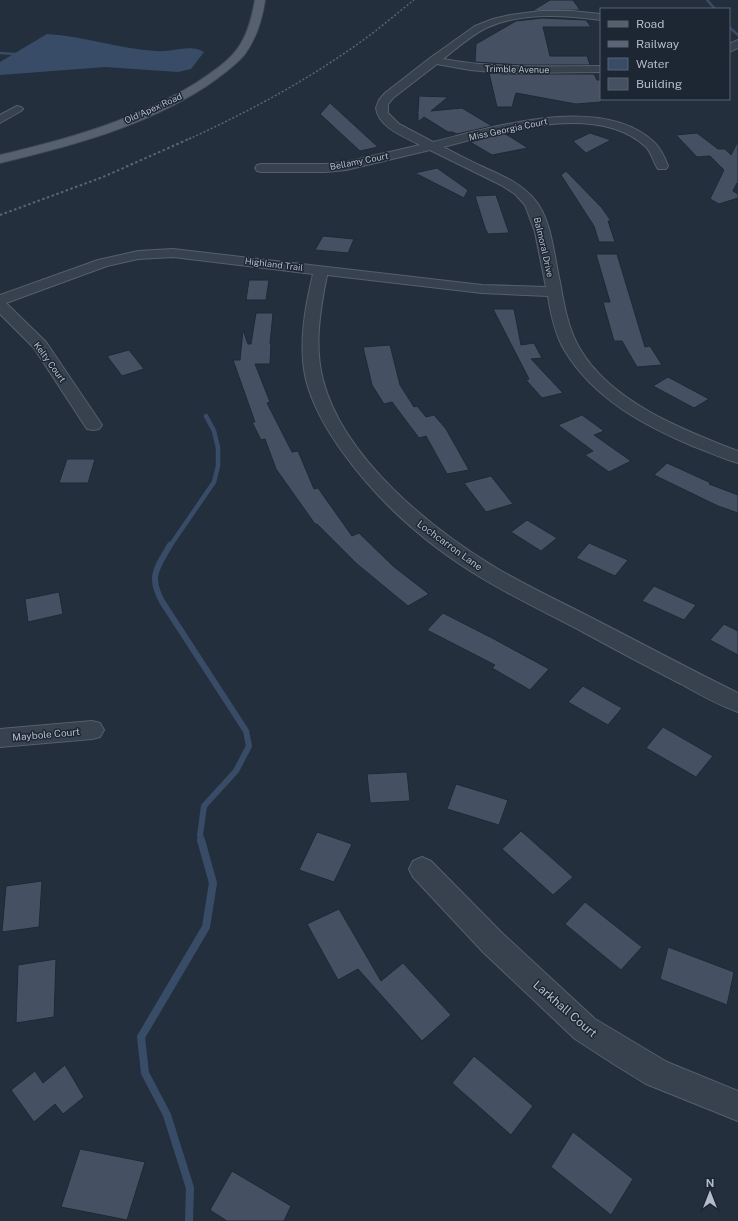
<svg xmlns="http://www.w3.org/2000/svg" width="738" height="1221" viewBox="0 0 738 1221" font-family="'Public Sans',sans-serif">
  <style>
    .water { fill: #394c67 }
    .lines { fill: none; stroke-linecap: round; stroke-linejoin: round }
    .stream-far3 { stroke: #394c67; stroke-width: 2.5 }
    .stream-far2 { stroke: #394c67; stroke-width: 4.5 }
    .stream-far1 { stroke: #394c67; stroke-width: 6 }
    .stream { stroke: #394c67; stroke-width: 8 }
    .building { fill: #455162; stroke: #1f2835 }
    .minor-casing { stroke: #565f6c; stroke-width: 2 }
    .major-casing { stroke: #414a57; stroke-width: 2 }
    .minor { fill: #38414e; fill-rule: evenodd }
    .major { fill: #56606e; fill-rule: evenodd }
    .rail-far1 { stroke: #5a6575; stroke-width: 1.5; stroke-dasharray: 2 2; stroke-linecap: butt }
    .rail { stroke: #5a6575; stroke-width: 2; stroke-dasharray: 2.5 2.5; stroke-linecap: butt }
    .labels { text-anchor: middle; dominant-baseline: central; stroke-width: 3; stroke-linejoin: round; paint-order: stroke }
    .far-street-label { font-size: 9px; fill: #b4bcc9; stroke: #1d2633 }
    .street-label { font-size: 10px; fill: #b4bcc9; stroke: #1d2633 }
    .near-street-label { font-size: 12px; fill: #b4bcc9; stroke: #1d2633 }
  </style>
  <rect width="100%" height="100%" fill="#242f3e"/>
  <path class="water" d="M47,34C84,36 119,49 156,51C173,53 189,43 204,52L191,69L178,72L105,67L0,75V62Z"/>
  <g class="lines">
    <g class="stream-far3">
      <path d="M707,0L715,9"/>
      <path d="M729,27L738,35"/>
      <path d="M0,53L14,54"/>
    </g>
    <path class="stream-far2" d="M170,546L214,482L218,466V448L214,431L206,416"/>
    <path class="stream-far1" d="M170,545C156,569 148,577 163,603L246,731L249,746L236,771L204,806L200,835L202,841"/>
    <path class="stream" d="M189,1221L190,1188L167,1115L145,1073L141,1037L206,927L213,883L201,840"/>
  </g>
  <g class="building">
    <path d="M550,0H573L580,10L532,11Z"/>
    <path d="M543,18L586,20L591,27H543L550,56H587L590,65H522L475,62L476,44L516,21Z"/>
    <path d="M489,73L503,74H594L597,80H601V102L576,104L516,93L512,107H497Z"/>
    <path d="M419,96L448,97L431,111L462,108L492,126L457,134L452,132H448L424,117L418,122V113L417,112H418Z"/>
    <path d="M330,103L378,147L360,151L320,114Z"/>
    <path d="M504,133L528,148L492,155L470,142Z"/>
    <path d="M590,133L611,140L586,153L573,141Z"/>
    <path d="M697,133L718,149H725L731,155L738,141V185L737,183L733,191L738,194V198L719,204L710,199L724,170L710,156L697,157L676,135Z"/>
    <path d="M437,168L468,190L464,198L415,173Z"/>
    <path d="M566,171L602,208L611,221H608L615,242H599L594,226L561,175Z"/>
    <path d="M496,195L509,233L488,234L485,228L475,196Z"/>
    <path d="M323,236L354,239L348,253L315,250Z"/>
    <path d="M596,254H617L645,347L650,346L662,365L637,367L622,341H614L603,302H610Z"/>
    <path d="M249,280H269L266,300H246Z"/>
    <path d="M493,309H514L521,345L534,343L542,358L531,359L563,393L542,398L526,380L529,379Z"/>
    <path d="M256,313H273L270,344H271L270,364H255L270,402L267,403L292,452L298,451L314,489L318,488L352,536L359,533L393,566L429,594L408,606L357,564L317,524H315L276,469L265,439L261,440L252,422H255L233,360H240L243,330L248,344H251Z"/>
    <path d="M390,345L400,385L414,407L417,406L426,417L434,415L446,429L469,470L447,474L426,436L419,438L392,402L384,404L372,385L363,347Z"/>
    <path d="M129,350L144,369L122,376L107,356Z"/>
    <path d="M668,377L709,399L694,408L653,386Z"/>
    <path d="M582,415L604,431L594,435L631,461L609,472L585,455L593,451L558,425Z"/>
    <path d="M67,459H95L88,483H59Z"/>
    <path d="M667,463L711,483L709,484L738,495V513L718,506L654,475Z"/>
    <path d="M491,476L513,504L486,512L464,483Z"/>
    <path d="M527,520L557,538L541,551L511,532Z"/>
    <path d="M589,543L628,560L615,576L576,558Z"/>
    <path d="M654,586L696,605L684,620L642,601Z"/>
    <path d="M59,592L63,614L28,622L25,599Z"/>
    <path d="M443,613L494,639L549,669L530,690L492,668L495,665L427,630Z"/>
    <path d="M724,624L738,631V655L710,640Z"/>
    <path d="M583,686L622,708L608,725L568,702Z"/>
    <path d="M663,727L713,756L696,777L646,748Z"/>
    <path d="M407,772L410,801L370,803L367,774Z"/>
    <path d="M456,784L508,800L499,825L447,809Z"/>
    <path d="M521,831L573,877L553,895L502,849Z"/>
    <path d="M317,832L352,844L334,882L299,870Z"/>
    <path d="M42,881L39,927L2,932L6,886Z"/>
    <path d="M585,902L642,947L621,970L565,924Z"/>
    <path d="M339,909L381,981L403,963L451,1015L422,1041L358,969L338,980L307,924Z"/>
    <path d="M668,947L734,972L727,1005L660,979Z"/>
    <path d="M56,959L54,1017L16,1023L18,965Z"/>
    <path d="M474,1056L533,1106L511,1135L452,1083Z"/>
    <path d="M65,1065L84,1097L63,1114L55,1104L34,1122L11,1090L35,1071L43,1083Z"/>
    <path d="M573,1132L633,1179L611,1215L551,1167Z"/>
    <path d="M80,1149L145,1162L127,1220L61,1207Z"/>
    <path d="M232,1171L291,1206L284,1221H227L210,1210Z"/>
  </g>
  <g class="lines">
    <g class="minor-casing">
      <g id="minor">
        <path d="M541,11H572L601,14V20C564,15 521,12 486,28C470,36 457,48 443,59C496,69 547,66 601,66V72L503,73L470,70L437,64L393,98L388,104V113L399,124L433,142C494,127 601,93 654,142C661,149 665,158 668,166L666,169H658C653,162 652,153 646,147C597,101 499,133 443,147C455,153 468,160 481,166C500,175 520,182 534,199C552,219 554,257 560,282C564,305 568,329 580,349C611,402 683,430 738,451V463C723,459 709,452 695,447C645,426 594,399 565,351C555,335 551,315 548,296L482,293L327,275C320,310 314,346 323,380C343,458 432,530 498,569C529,587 561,602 592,618C641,643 689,669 738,693V712C718,705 699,694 681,684C648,667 616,650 583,632C551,615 517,599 485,580C431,548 381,505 344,454C328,432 313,407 306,380C298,344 305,308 313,274L173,257L138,259L107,266L6,303L46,342L102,425L99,429L93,430L87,429L34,348L0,314V295L98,260L138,251L173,249L482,285L546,287L535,232L525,205L515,194L501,185L430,150L346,170L325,172H261L257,171L255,168L257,165L261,164H325L346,162L420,145C405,137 379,128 376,108L379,100L385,93L430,58L475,26L493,19L510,15Z"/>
        <path d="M738,40V48L729,52V44Z"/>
        <path d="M17,106L21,107L23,109L21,111L0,123V115Z"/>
        <path d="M92,721L100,723L104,730L100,737L92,739L0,747V729Z"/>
        <path d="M422,857L431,861L503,934L595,1019L667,1062L738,1091V1121L646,1084L612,1063L575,1039L483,952L413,877L409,869L413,861Z"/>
      </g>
    </g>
    <g class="major-casing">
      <path id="major" d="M255,0H265C262,20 257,37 245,54C234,67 219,77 205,87C143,127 71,146 0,163V155C68,139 136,120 196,83C211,73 227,63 238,48C248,34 252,17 255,0Z"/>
    </g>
    <use href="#minor" class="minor"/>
    <use href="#major" class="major"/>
    <path class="rail-far1" d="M189,139C248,112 306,81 359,43C378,30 396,14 414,0"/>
    <path class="rail" d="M0,215L103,177L191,138"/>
  </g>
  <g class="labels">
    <g class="far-street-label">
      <text transform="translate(517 69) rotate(1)">Trimble Avenue</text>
      <text transform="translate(153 108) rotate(-24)">Old Apex Road</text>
      <text transform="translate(508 129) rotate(-12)">Miss Georgia Court</text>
      <text transform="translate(359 161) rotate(-11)">Bellamy Court</text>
      <text transform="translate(544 247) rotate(77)">Balmoral Drive</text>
      <text transform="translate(274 264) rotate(7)">Highland Trail</text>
      <text transform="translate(50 362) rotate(54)">Kelty Court</text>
    </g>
    <g class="street-label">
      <text transform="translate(450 545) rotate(36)">Lochcarron Lane</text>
      <text transform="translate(46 734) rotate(-5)">Maybole Court</text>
    </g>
    <g class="near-street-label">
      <text transform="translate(565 1009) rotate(41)">Larkhall Court</text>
    </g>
  </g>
  <rect x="600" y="8" width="130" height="92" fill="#1d2633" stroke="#59626f"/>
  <rect x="608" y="21" width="20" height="6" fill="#56606e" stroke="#59626f"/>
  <text x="636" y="28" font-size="12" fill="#b4bcc9">Road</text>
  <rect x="608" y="41" width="20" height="6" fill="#5a6575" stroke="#59626f"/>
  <text x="636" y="48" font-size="12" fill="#b4bcc9">Railway</text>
  <rect x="608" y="58" width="20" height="12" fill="#394c67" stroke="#59626f"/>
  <text x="636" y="68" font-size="12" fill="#b4bcc9">Water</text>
  <rect x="608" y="78" width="20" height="12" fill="#455162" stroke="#59626f"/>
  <text x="636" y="88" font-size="12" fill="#b4bcc9">Building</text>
  <g transform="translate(710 1193)" stroke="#1d2633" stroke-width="3" paint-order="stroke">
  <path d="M0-3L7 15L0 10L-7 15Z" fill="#b4bcc9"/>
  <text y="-6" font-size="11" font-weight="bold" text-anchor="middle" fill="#b4bcc9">N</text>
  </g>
</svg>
